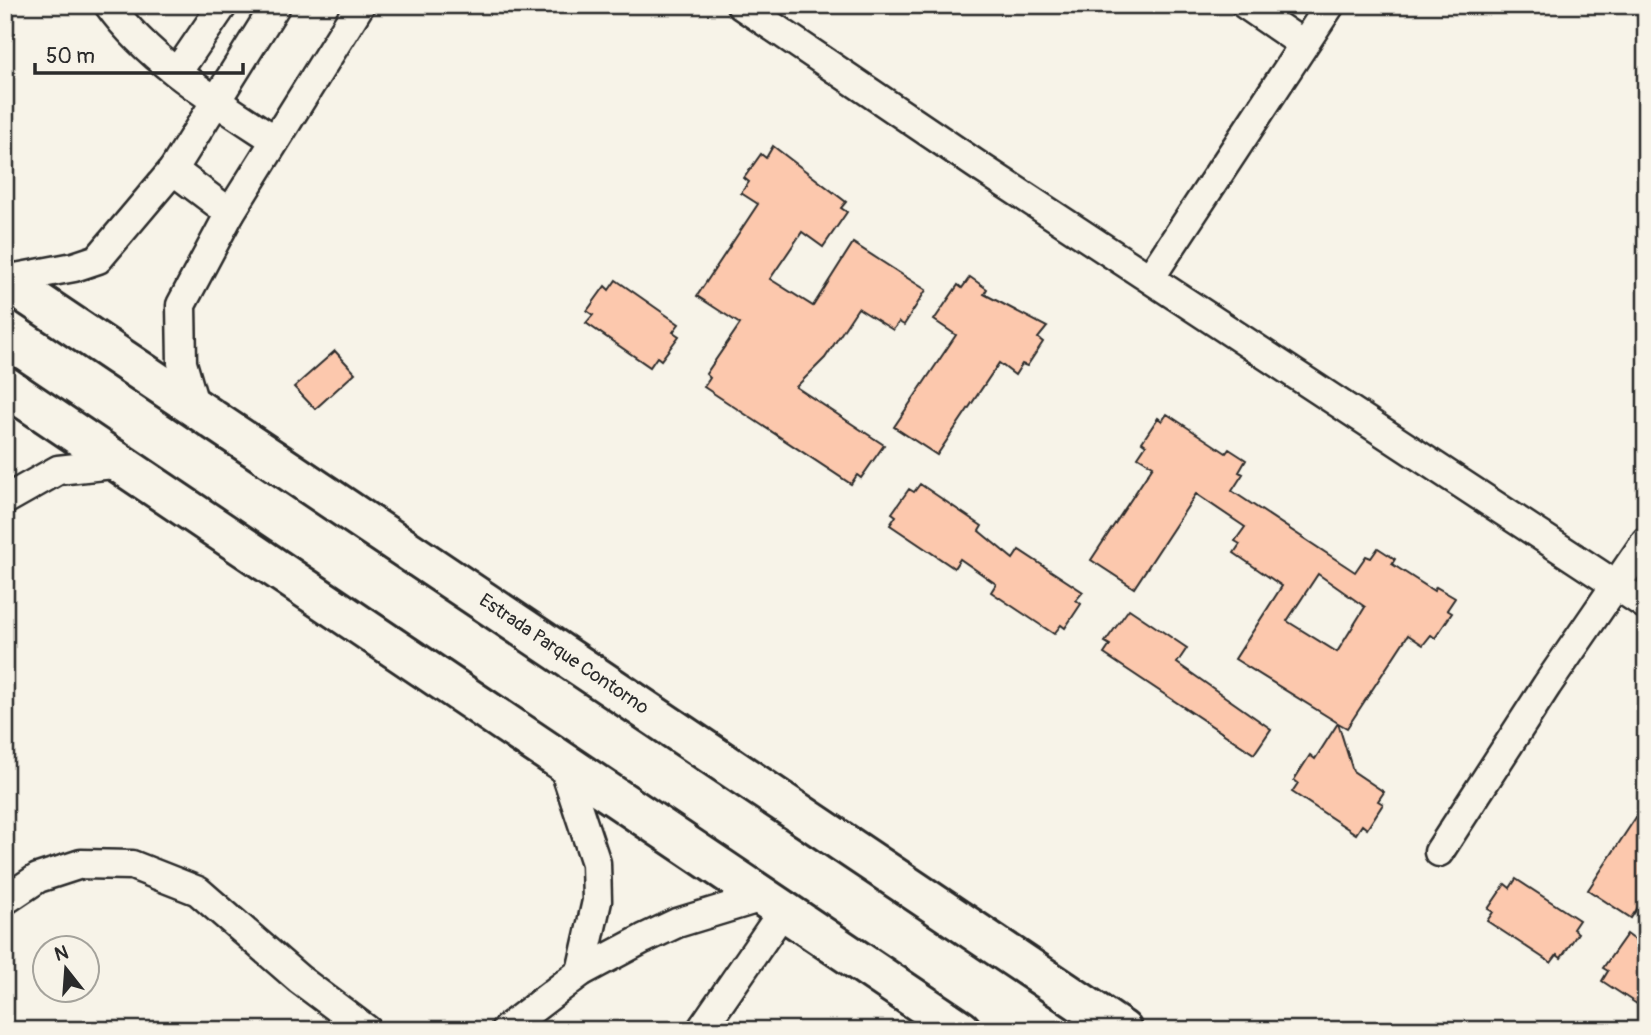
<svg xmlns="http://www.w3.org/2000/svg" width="1651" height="1035" viewBox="0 0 1651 1035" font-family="Pangolin,sans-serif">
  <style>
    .building { fill: #fcc8ad; stroke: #2b2b2b; stroke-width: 2; fill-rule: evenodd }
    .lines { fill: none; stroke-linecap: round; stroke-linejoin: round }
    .minor-casing { stroke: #2b2b2b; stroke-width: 33 }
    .highway-casing { stroke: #2b2b2b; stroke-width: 44 }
    .minor { stroke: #f7f3e8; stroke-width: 28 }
    .highway { stroke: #f7f3e8; stroke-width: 38 }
    .labels { text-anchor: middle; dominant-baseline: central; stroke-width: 7; stroke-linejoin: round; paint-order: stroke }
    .street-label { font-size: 19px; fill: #2b2b2b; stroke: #f7f3e8 }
  </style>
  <rect width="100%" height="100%" fill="#f7f3e8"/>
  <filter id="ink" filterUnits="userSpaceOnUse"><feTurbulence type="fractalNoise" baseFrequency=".0143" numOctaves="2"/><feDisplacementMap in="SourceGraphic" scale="14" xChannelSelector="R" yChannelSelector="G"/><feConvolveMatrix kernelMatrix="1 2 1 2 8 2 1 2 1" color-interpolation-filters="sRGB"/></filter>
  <g filter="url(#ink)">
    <g class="building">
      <path d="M773,146L846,202L841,208L847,212L823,247L802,232L770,279L813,306L853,243L926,290L904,325L899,322L893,330L858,308L825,358L796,387L884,445L861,478L857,475L851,484L704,387L710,378L706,374L740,324L697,296L758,204L741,193L749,182L744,178L761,154L766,158Z"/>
      <path d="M970,277L987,289L984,294L1047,327L1038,338L1043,342L1027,366L1022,364L1015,375L999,363L937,455L894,427L956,335L934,320L958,285L962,288Z"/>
      <path d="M616,280L679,324L673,332L679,336L661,360L657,357L650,367L586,323L593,315L587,311L605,286L609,290Z"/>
      <path d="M335,351L355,373L315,409L294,387Z"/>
      <path d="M1167,414L1226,453L1229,449L1246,460L1239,472L1243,474L1232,491L1355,572L1366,556L1371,558L1378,548L1395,559L1392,564L1434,591L1436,587L1455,598L1447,610L1452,613L1435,638L1431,635L1423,645L1408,635L1347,728L1338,723L1353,771L1384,792L1378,801L1383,804L1367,829L1362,825L1356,834L1292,792L1298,783L1294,780L1310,755L1315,759L1338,723L1235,659L1282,586L1234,553L1240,544L1235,541L1245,527L1196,494L1134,588L1091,560L1153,466L1138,457L1146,445L1142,442L1158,418L1162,421ZM1318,574L1365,607L1337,652L1287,621Z"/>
      <path d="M920,484L982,526L979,531L1013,559L1019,550L1083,592L1076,600L1081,604L1065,628L1061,625L1054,634L991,592L996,584L960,559L954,568L890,525L896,516L892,513L909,489L914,492Z"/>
      <path d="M1129,609L1187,648L1177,663L1271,729L1254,754L1104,654L1110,645L1105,642Z"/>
      <path d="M1646,802V895L1631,918L1588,890Z"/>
      <path d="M1516,879L1579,920L1573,929L1578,933L1561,958L1557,955L1551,963L1487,921L1493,912L1488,909L1505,884L1510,888Z"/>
      <path d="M1627,934L1646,948V1010L1602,981L1608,971L1603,968Z"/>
    </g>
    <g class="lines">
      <g class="minor-casing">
        <g id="minor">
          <path d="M109,5C150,62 217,102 275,140"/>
          <path d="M741,5L977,165L1646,605"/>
          <path d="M1246,5L1303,44"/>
          <path d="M178,71L223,5"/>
          <path d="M173,170L230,213"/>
          <path d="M1150,278L1330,5"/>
          <path d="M5,280L74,267L98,259L173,170L276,5"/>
          <path d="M194,404L182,363L181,305L230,213L360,5"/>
          <path d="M5,500L58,470L122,463"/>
          <path d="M562,761L596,863L597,901L581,972"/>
          <path d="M1439,852L1547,685L1646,541"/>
          <path d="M5,900L38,878L81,864L132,865L198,891L299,979L367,1030"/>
          <path d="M505,1030L581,972L643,939L677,923L762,897"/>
          <path d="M701,1030L783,911"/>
        </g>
      </g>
      <g class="highway-casing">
        <g id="highway">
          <path d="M5,280L1122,1030"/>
          <path d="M5,386L961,1030"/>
        </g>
      </g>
      <use href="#minor" class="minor"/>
      <use href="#highway" class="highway"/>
    </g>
  </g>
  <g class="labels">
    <g class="street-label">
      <text transform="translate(564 654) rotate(34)">Estrada Parque Contorno</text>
    </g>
  </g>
  <rect width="1651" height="1035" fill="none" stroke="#f7f3e8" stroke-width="28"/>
  <rect x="14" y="14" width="1623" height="1007" fill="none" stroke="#2b2b2b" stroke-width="2.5" filter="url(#ink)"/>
  <g transform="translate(66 969) rotate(343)"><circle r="33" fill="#f7f3e8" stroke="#a5a39c" stroke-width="2"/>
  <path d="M0-5L12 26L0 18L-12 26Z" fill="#2b2b2b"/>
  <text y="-10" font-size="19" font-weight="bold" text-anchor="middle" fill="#2b2b2b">N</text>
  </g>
  <path d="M35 63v10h208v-10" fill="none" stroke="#2b2b2b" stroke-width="3.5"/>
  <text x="46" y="63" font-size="21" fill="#2b2b2b" stroke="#f7f3e8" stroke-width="5" paint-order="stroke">50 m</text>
</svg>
